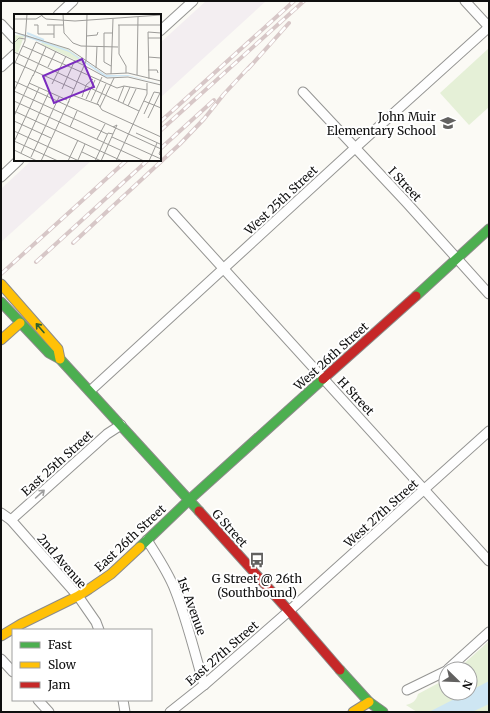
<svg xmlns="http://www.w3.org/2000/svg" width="490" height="713" viewBox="0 0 490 713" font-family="Merriweather,serif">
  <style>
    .industrial { fill: #f3eef1 }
    .green { fill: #e5f0d7 }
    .water { fill: #cee6f3 }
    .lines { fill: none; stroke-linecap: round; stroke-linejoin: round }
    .street-casing { stroke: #959593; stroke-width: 11 }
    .fast-casing { stroke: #8c8b89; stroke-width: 11 }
    .slow-casing { stroke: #8c8b89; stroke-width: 11 }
    .jam-casing { stroke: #8c8b89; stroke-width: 11 }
    .street { stroke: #fefefe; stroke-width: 9 }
    .fast { stroke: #4caf50; stroke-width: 9 }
    .slow { stroke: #ffc107; stroke-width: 9 }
    .jam { stroke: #c62828; stroke-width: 9 }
    .rail-casing { stroke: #d7c7c7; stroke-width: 4 }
    .rail { stroke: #fff; stroke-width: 2.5; stroke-dasharray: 8; stroke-linecap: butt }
    .oneway { stroke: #2e5f30 }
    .oneway2 { stroke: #9e9e9e }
    .labels { text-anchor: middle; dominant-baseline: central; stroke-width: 4; stroke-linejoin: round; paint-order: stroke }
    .poi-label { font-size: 12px; fill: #0f0f0f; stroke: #fff; text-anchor: end }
    .street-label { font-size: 12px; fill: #0f0f0f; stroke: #fff }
    .inset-river { fill: none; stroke: #cee6f3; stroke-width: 2 }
    .inset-road { fill: none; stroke: #9d9c99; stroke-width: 1 }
    .view { fill: #7b2cbf; fill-opacity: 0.15; stroke: #7b2cbf; stroke-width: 2 }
    .inset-edge { fill: none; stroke: #0f0f0f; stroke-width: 2 }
  </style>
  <rect width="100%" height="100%" fill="#fbfaf5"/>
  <g class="industrial">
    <path d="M206,1H266L160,98V43Z"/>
    <path d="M32,160H92L1,242V189Z"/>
  </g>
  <g class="green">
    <path d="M489,48V107L469,125L440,93Z"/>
    <path d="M489,641V712H417L406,705C413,703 416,701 418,694L446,679V693H470V669H458Z"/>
  </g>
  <path class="water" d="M489,681V704L472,712H429L466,693H470V691Z"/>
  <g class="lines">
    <g class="street-casing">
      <g id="street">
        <path d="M465,1L489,27"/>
        <path d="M58,15L73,1"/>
        <path d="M1,24L15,39"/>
        <path d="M160,31L193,1"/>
        <path d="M1,67L15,54"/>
        <path d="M303,92L406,202L489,294"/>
        <path d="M1,177L19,160"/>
        <path d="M173,213L489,561"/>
        <path d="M90,391L355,148L489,27"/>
        <path d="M1,513L11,520L78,596L96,622L99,630"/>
        <path d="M11,520L107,434L121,425"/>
        <path d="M147,540C157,556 168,572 175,590C187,620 195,654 204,685"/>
        <path d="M1,659L13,672"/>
        <path d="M448,669L489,632"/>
        <path d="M407,690L446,671"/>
        <path d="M38,700L49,712"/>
        <path d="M123,700L125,712"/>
        <path d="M170,712L204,685L289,611L489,431"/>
      </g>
    </g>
    <g class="fast-casing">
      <g id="fast">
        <path d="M416,296L489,229"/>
        <path d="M1,302L49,353L60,359L199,511"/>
        <path d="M140,547L189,500L323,379"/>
        <path d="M340,670L369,702L383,712"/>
      </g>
    </g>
    <g class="slow-casing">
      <g id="slow">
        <path d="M1,284L58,349L60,359"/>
        <path d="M1,340L20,323"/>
        <path d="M1,636L21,624L78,596L89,589L111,574L140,547"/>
        <path d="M353,712L369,702"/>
      </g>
    </g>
    <g class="jam-casing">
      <g id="jam">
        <path d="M323,379L416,296"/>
        <path d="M199,511L289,611L340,670"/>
      </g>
    </g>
    <use href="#street" class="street"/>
    <use href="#fast" class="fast"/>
    <use href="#slow" class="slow"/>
    <use href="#jam" class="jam"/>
    <g class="rail-casing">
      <g id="rail">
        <path d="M248,69L289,23"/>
        <path d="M160,122L294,1"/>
        <path d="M160,131L304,1"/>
        <path d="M160,149L214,100"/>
        <path d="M73,243L180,144L204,119L224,94L251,65"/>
        <path d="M36,262L148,160"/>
        <path d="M1,274L127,160"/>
      </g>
    </g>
    <use href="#rail" class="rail"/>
  </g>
  <defs><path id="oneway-shaft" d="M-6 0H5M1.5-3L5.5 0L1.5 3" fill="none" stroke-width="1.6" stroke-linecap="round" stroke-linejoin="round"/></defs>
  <use class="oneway" href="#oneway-shaft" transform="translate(40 328) rotate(-131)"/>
  <use class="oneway2" href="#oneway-shaft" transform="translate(40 494) rotate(-42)"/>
  <defs>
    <g id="school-bare" transform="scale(1.2)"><path d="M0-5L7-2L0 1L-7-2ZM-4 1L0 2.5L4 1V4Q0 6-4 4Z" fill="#626160" stroke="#fff" stroke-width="2.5" paint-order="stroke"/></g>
    <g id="bus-bare" transform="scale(1.2)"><path d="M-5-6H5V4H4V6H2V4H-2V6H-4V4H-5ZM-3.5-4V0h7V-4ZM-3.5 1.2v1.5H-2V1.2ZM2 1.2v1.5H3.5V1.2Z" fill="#626160" stroke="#fff" stroke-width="2.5" paint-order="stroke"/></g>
  </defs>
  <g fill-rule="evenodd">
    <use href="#school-bare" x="448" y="123"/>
    <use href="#bus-bare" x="257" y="560"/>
  </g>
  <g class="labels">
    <g class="poi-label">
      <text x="436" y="116">John Muir<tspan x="436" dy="14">Elementary School</tspan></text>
      <text x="257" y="578" text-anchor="middle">G Street @ 26th<tspan x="257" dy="14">(Southbound)</tspan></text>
    </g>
    <g class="street-label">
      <text transform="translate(405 184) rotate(47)">I Street</text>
      <text transform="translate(281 200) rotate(-43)">West 25th Street</text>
      <text transform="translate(331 356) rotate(-42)">West 26th Street</text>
      <text transform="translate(356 396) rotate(47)">H Street</text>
      <text transform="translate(57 463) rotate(-42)">East 25th Street</text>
      <text transform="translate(381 513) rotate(-42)">West 27th Street</text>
      <text transform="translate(230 528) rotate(48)">G Street</text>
      <text transform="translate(130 538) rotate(-43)">East 26th Street</text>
      <text transform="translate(62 561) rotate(49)">2nd Avenue</text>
      <text transform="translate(192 606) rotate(70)">1st Avenue</text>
      <text transform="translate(222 653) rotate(-41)">East 27th Street</text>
    </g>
  </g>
  <g transform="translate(14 14)">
    <rect width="147" height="147" fill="#fbfaf5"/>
    <path d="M0,21L10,22L4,39L0,37ZM29,27L54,35L70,47V50L27,30Z" fill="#e5f0d7"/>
    <path d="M0,19L13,21L54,36L92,61H114L147,70L115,62L91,63L55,38Z" fill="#cee6f3"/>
    <path class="inset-river" d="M13,19L30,26"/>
    <path class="inset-road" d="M49,0L50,19L59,29L67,32L104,33M28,2L32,5L61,7L147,1M0,5H22L30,0M20,11H24V20H40M33,11H49M104,11H147M105,11V40L112,52V59M0,18L55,35L92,60L114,59L147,67M72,22L83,21L84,18M40,24V11M134,24H147M0,29L5,24L11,25M9,32L103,74M0,38L125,97M134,43L147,44M0,48L60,75M0,51L11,27L13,0M71,52L93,64L114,63L147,71M97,52L90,48V19H98M34,53L42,37M82,54L83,32M134,56H143L144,59M97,60L99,5M123,61L124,3M19,62L32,33M135,65L134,18L147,19M0,67L147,135L145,140L147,142M15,69L53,86M38,70L52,42M103,74L110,72L133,76M48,75L61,46M0,77L22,28L69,51M0,77L93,120M58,81L85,91M68,83L72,71L79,65M72,85L81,66M0,87L130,147M77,87L88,63M104,87L110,72M130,87L147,94M54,89L72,47L73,0M109,89L116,73M83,90L92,70M84,90L88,96L147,123M114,92L122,75M86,93L100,64M0,97L108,147M130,100L140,78L146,79L134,104M0,102L19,61M0,107L37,124M56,113L63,97M0,117L65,147M122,119L146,130M98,123L147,145M83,125L91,110M0,127L44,147M0,128L25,74M0,136L23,147M68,138L87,147M7,139L35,78M17,143L45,83M64,146L71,130M27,147L55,87M54,147L64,126M81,147L94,119L99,120M87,147L103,111L99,113M102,147L133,80V69M135,147L143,129"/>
    <path class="view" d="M68,45L80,73L40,89L29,62Z"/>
    <rect width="147" height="147" class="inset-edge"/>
  </g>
  <rect width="490" height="713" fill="none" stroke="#0f0f0f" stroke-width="4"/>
  <rect x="12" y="629" width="140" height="72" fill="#ffffff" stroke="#9f9f9f"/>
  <rect x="20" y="642" width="20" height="6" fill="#4caf50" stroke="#9f9f9f"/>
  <text x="48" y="649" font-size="12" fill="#0f0f0f">Fast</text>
  <rect x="20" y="662" width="20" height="6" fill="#ffc107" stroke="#9f9f9f"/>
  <text x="48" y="669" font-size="12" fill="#0f0f0f">Slow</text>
  <rect x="20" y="682" width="20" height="6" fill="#c62828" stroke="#9f9f9f"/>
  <text x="48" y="689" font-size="12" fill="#0f0f0f">Jam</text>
  <g transform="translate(458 681) rotate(113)"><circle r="19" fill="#ffffff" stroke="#9f9f9f"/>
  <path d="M0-3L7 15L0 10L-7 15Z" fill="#626160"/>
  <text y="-6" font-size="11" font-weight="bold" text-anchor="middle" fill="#0f0f0f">N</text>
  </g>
</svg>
